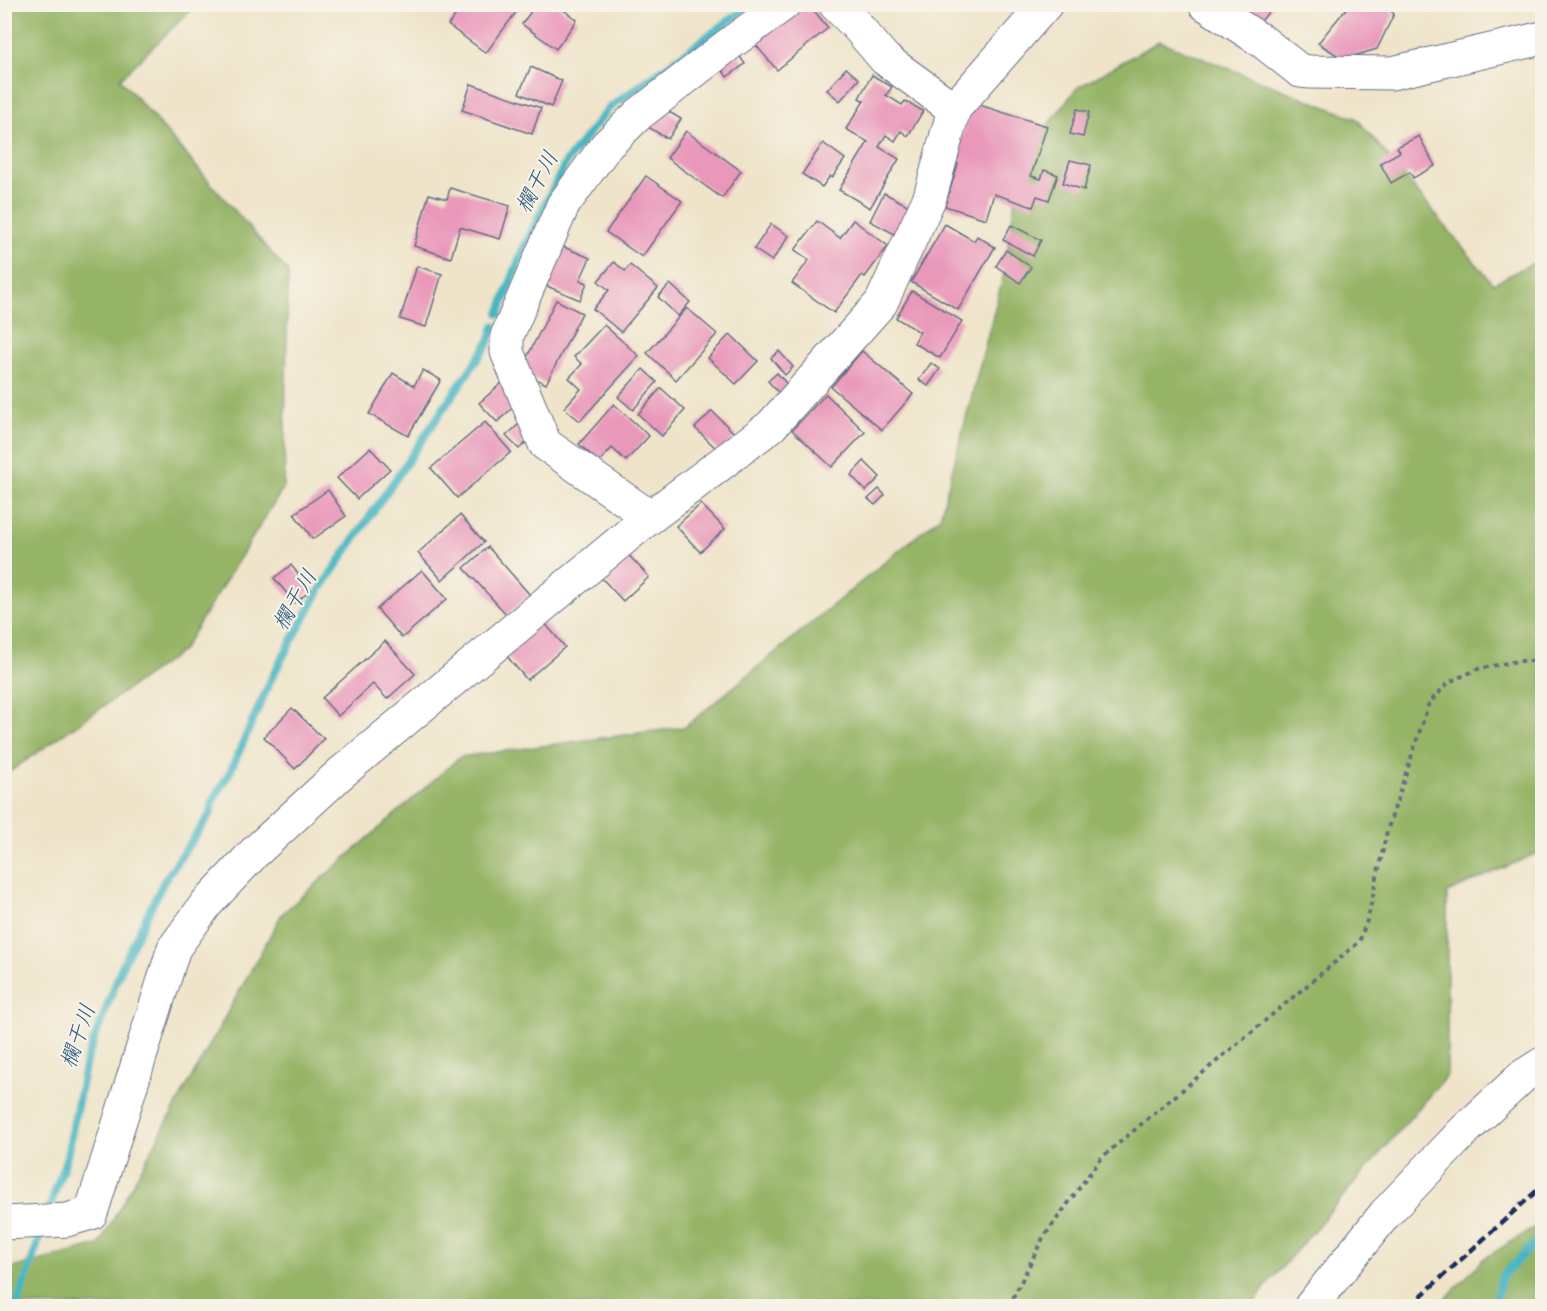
<svg xmlns="http://www.w3.org/2000/svg" width="1547" height="1311" viewBox="0 0 1547 1311" font-family="Caveat,'Klee One',sans-serif">
  <style>
    .forest { fill: #95b466; stroke: #587262; stroke-width: 1.5 }
    .lines { fill: none; stroke-linecap: round; stroke-linejoin: round }
    .stream { stroke: #47b5c2; stroke-width: 8 }
    .building { fill: #e998ba }
    .minor-casing { stroke: #656e83; stroke-width: 35 }
    .path { stroke: #656e83; stroke-width: 4; stroke-dasharray: 4.5 4.5; stroke-linecap: butt }
    .minor { stroke: #fff; stroke-width: 33 }
    .rail { stroke: #1b2f5e; stroke-width: 4.5; stroke-dasharray: 9 4.5; stroke-linecap: butt }
    .labels { text-anchor: middle; dominant-baseline: central; stroke-width: 4.5; stroke-linejoin: round; paint-order: stroke }
    .water-label { font-size: 22px; font-style: italic; fill: #28577c; stroke: #f7f3e8 }
  </style>
  <rect width="100%" height="100%" fill="#f7f3e8"/>
  <filter id="ink" filterUnits="userSpaceOnUse"><feTurbulence type="fractalNoise" baseFrequency=".0167" numOctaves="2"/><feDisplacementMap in="SourceGraphic" scale="12" xChannelSelector="R" yChannelSelector="G"/><feConvolveMatrix kernelMatrix="1 2 1 2 8 2 1 2 1" color-interpolation-filters="sRGB"/></filter>
  <filter id="wash" filterUnits="userSpaceOnUse"><feTurbulence type="fractalNoise" baseFrequency=".008" numOctaves="4" result="noise"/><feDisplacementMap in="SourceGraphic" scale="24" xChannelSelector="R" yChannelSelector="G"/><feGaussianBlur stdDeviation="1.35" result="paint"/><feColorMatrix in="noise" values="0 0 0 0 0 0 0 0 0 0 0 0 0 0 0 0 0 1.4 0 .05"/><feComposite in="paint" operator="in"/></filter>
  <g filter="url(#wash)">
    <rect width="100%" height="100%" fill="#efe4c9"/>
    <g class="forest">
      <path d="M5,4L196,5L120,79L288,272L284,487L182,651L5,775Z"/>
      <path d="M1159,41L1357,119L1493,284L1542,258V851L1447,893V1075L1266,1286L1252,1306H5V1270L99,1245L282,914L460,757L685,727L940,517L1004,274L1021,160L1077,88Z"/>
      <path d="M1542,1223V1306H1439L1483,1259Z"/>
    </g>
    <g class="lines">
      <g class="stream">
        <path d="M499,314L523,249L566,162L608,109L752,4"/>
        <path d="M47,1215L67,1156L86,1061L123,964L164,881L211,813L212,802L230,772L273,675L319,591L489,342L494,326"/>
        <path d="M17,1306L43,1227"/>
        <path d="M1494,1306L1502,1276L1542,1236"/>
      </g>
    </g>
    <g id="blocks">
      <g class="building">
        <path d="M464,4H522L486,53L448,25Z"/>
        <path d="M536,4H555L577,20L556,49L522,24Z"/>
        <path d="M789,4H809L828,28L777,70L749,37Z"/>
        <path d="M1350,4H1383L1394,14L1377,49L1343,59L1318,43Z"/>
        <path d="M1231,5H1274L1258,25Z"/>
        <path d="M735,49L745,64L727,77L717,62Z"/>
        <path d="M531,67L562,81L551,107L519,93Z"/>
        <path d="M846,68L859,79L840,101L827,90Z"/>
        <path d="M872,75L892,87L886,95L902,105L905,101L923,111L908,136L901,131L895,141L886,135L879,147L899,159L870,208L839,190L868,142L846,129L864,101L859,98Z"/>
        <path d="M471,84L541,108L532,134L462,110Z"/>
        <path d="M973,103L1047,126L1031,176L1041,179L1044,170L1058,175L1049,200L1037,196L1033,207L994,194L986,219L945,206L958,164L953,162Z"/>
        <path d="M661,107L681,119L668,139L648,127Z"/>
        <path d="M1077,109L1089,112L1083,137L1070,134Z"/>
        <path d="M686,131L741,171L722,198L667,158Z"/>
        <path d="M1419,136L1435,166L1413,178L1410,172L1391,183L1380,163L1400,152L1397,147Z"/>
        <path d="M823,143L845,159L832,178L830,176L822,187L802,174Z"/>
        <path d="M1070,160L1091,165L1084,190L1063,183Z"/>
        <path d="M646,176L682,201L642,257L606,232Z"/>
        <path d="M450,188L510,206L500,239L460,227L451,258L414,246L429,194L447,199Z"/>
        <path d="M884,193L917,210L902,238L870,221Z"/>
        <path d="M853,220L888,246L865,277L862,275L834,313L792,283L809,260L795,250L817,221L840,238Z"/>
        <path d="M771,224L789,236L772,261L754,249Z"/>
        <path d="M945,224L974,241L977,236L995,247L958,310L911,282Z"/>
        <path d="M1011,225L1041,240L1033,256L1003,240Z"/>
        <path d="M559,245L590,258L580,280L587,283L580,300L542,284Z"/>
        <path d="M1006,250L1031,267L1020,283L996,266Z"/>
        <path d="M614,262L625,271L630,265L658,288L621,332L593,309L609,290L598,281Z"/>
        <path d="M417,266L442,274L426,327L400,319Z"/>
        <path d="M670,284L690,302L678,316L658,297Z"/>
        <path d="M912,291L962,321L940,358L914,343L920,332L896,318Z"/>
        <path d="M556,300L582,313L546,384L520,371Z"/>
        <path d="M687,308L717,334L676,380L647,353Z"/>
        <path d="M604,325L639,356L580,421L564,408L581,389L569,378L582,364L574,357Z"/>
        <path d="M730,334L758,361L736,384L708,358Z"/>
        <path d="M779,351L793,367L785,375L771,358Z"/>
        <path d="M862,351L913,394L882,430L831,387Z"/>
        <path d="M931,363L940,369L928,386L919,380Z"/>
        <path d="M643,369L657,382L633,410L618,397Z"/>
        <path d="M423,370L441,380L408,436L369,414L393,373L414,386Z"/>
        <path d="M777,373L794,392L785,400L768,381Z"/>
        <path d="M504,381L521,400L497,422L479,403Z"/>
        <path d="M661,388L685,410L662,436L638,414Z"/>
        <path d="M826,394L865,432L832,467L792,430Z"/>
        <path d="M614,404L649,436L626,461L612,448L599,462L579,444Z"/>
        <path d="M712,411L737,436L721,453L695,428Z"/>
        <path d="M485,422L511,452L457,498L431,468Z"/>
        <path d="M519,424L531,438L519,449L506,436Z"/>
        <path d="M370,448L390,469L357,499L337,478Z"/>
        <path d="M864,461L880,477L866,491L851,475Z"/>
        <path d="M879,489L885,495L875,505L868,499Z"/>
        <path d="M328,490L346,516L313,539L294,514Z"/>
        <path d="M701,504L725,529L700,552L676,526Z"/>
        <path d="M460,515L484,542L442,580L418,553Z"/>
        <path d="M488,547L530,595L507,615L464,568Z"/>
        <path d="M623,549L649,577L623,601L597,573Z"/>
        <path d="M291,565L311,590L295,603L274,578Z"/>
        <path d="M422,570L447,599L402,638L377,609Z"/>
        <path d="M543,621L565,647L527,680L505,654Z"/>
        <path d="M385,641L415,674L387,699L373,684L338,716L322,698Z"/>
        <path d="M292,708L324,739L295,769L264,737Z"/>
      </g>
    </g>
  </g>
  <g filter="url(#ink)">
    <use href="#blocks" fill-opacity="0" stroke="#656e83" stroke-width="1.5"/>
    <g class="lines">
      <g class="minor-casing">
        <g id="minor">
          <path d="M835,4L856,25L885,59L954,109"/>
          <path d="M1205,4L1262,41L1300,71L1311,72L1392,73L1542,38"/>
          <path d="M650,517L545,444L507,352V336L563,205L606,146L639,114L728,45L784,4"/>
          <path d="M4,1223L67,1220L91,1213L174,948L207,903L255,852L341,773L640,525L771,426L881,303L930,197L954,109L1046,4"/>
          <path d="M1311,1306L1385,1214L1465,1130L1523,1076L1542,1064"/>
        </g>
      </g>
      <path class="path" d="M1009,1306L1043,1238L1101,1158L1359,942L1368,918L1387,831L1429,703L1449,682L1478,669L1517,661H1542"/>
      <use href="#minor" class="minor"/>
      <path class="rail" d="M1410,1306L1542,1186"/>
    </g>
  </g>
  <g class="labels">
    <g class="water-label">
      <text transform="translate(537 182) rotate(-62)">欄干川</text>
      <text transform="translate(295 600) rotate(-60)">欄干川</text>
      <text transform="translate(78 1036) rotate(-71)">欄干川</text>
    </g>
  </g>
  <rect width="1547" height="1311" fill="none" stroke="#f7f3e8" stroke-width="24"/>
</svg>
